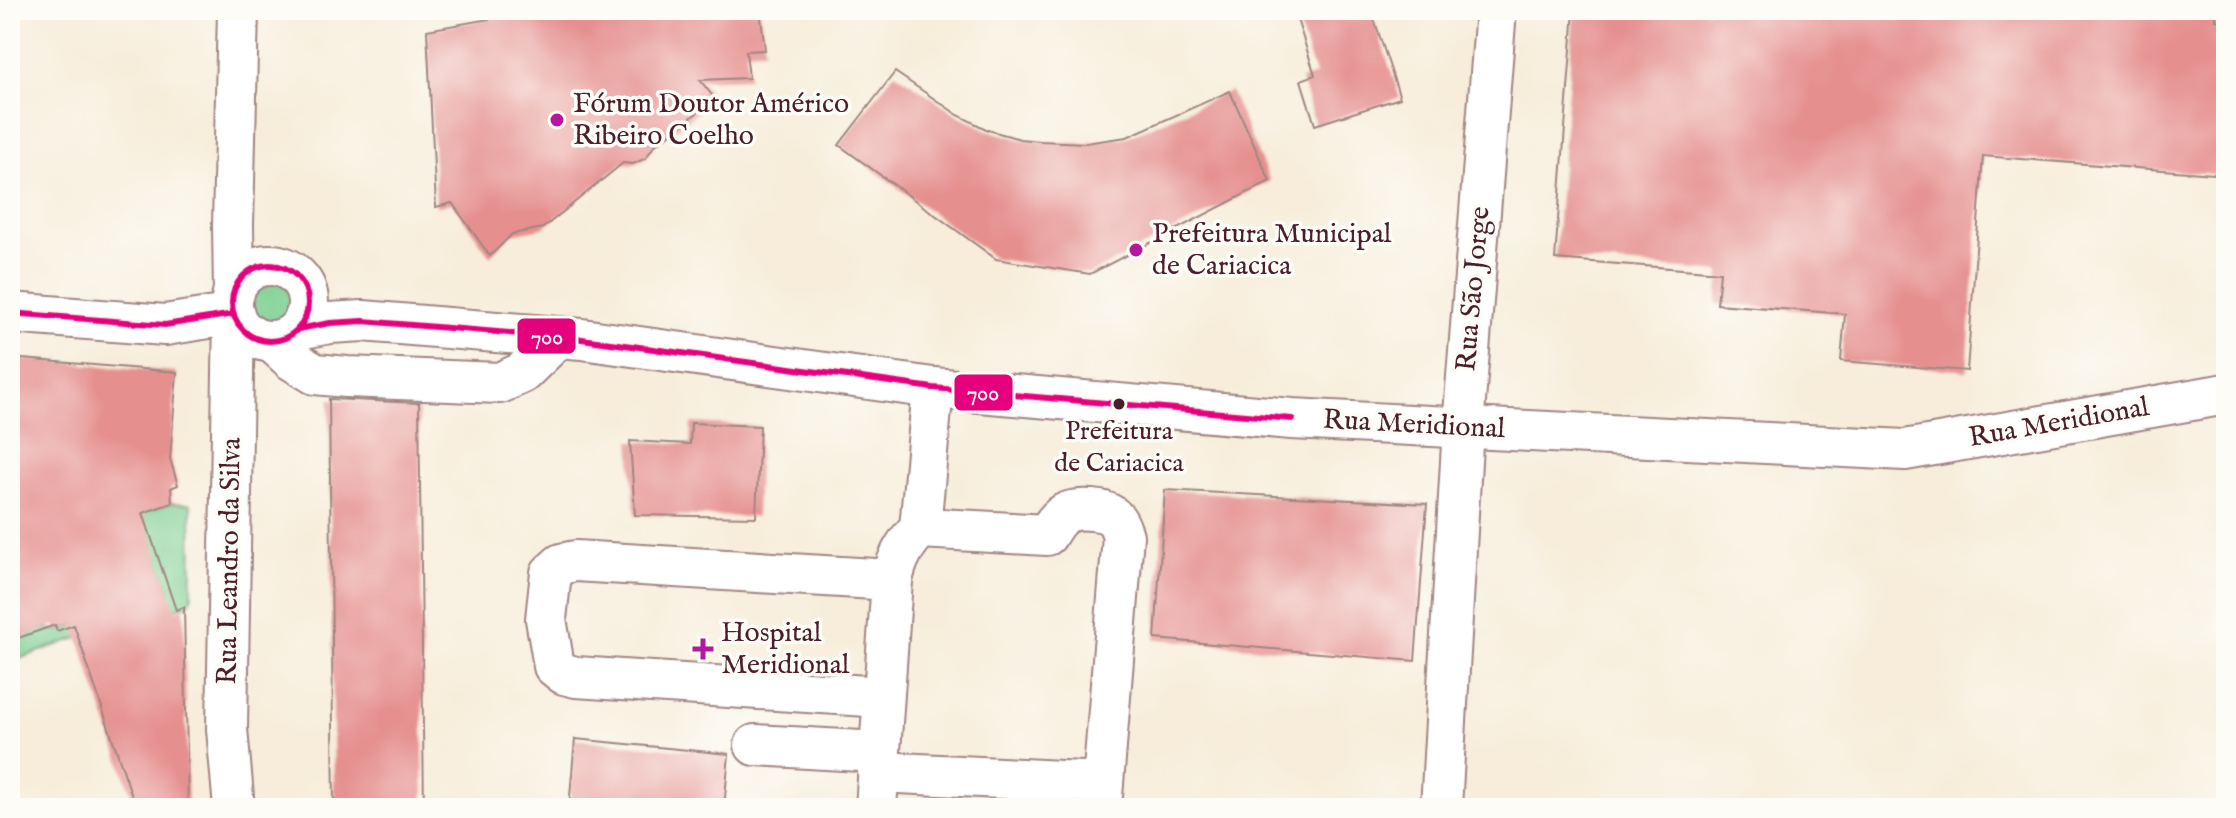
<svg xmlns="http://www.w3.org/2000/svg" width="2236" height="818" viewBox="0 0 2236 818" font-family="'IM FELL English',serif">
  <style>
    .green { fill: #7dcf91; stroke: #64775e; stroke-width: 2 }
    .building { fill: #e5908f }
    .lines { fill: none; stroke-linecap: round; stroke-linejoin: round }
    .minor-casing { stroke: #a08682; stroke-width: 44 }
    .minor { stroke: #fff; stroke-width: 40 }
    .bus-1-casing { stroke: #fdfcf7; stroke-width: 12 }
    .bus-1 { stroke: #e5007d; stroke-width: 6 }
    .poi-dot { fill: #b5179e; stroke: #fdfcf7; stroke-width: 3 }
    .bus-dot { fill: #4a1f2b; stroke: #fdfcf7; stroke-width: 3 }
    .labels { text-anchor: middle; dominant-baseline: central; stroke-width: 7; stroke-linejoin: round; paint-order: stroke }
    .bus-label { font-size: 26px; fill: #4a1f2b; stroke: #fdfcf7 }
    .poi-label { font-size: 28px; fill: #4a1f2b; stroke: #fdfcf7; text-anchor: start }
    .street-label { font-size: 28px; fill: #4a1f2b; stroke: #fdfcf7 }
    .line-badge { stroke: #fdfcf7; stroke-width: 3 }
    .badge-label { font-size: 22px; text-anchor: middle; font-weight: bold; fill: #fff }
  </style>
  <rect width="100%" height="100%" fill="#fdfcf7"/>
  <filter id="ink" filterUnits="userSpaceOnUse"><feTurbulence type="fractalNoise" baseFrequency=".0125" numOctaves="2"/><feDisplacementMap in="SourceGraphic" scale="16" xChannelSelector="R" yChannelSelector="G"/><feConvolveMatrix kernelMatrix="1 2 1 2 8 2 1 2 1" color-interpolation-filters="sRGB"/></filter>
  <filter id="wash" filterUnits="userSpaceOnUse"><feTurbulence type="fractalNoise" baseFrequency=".006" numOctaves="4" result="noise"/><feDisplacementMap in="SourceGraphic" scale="32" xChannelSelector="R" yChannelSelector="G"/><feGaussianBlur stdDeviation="1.8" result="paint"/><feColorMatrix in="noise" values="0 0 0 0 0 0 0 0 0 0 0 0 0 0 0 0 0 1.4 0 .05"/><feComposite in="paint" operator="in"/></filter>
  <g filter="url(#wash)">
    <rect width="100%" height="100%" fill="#f7edda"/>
    <g class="green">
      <path d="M273,267C296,273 306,286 306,310L255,336L234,300L253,271Z"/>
      <path d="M172,503L191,504L192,598L188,604L66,642L10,662V639L46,628L58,631L170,593L142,513Z"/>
    </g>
    <g id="blocks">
      <g class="building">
        <path d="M512,10H760L765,50L746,51L749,78L700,80L715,99L654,146L646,158L633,164L623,163L543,228L512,234L490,256L452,203L436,207L427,30L512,15Z"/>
        <path d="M1294,10H1371L1400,98L1315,125L1301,80L1315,75Z"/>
        <path d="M1574,10H2216V20L2226,21V175L1983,156L1967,371L1841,361L1845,314L1717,304L1720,272L1555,259Z"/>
        <path d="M895,72L958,115L988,130L1020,139L1040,141L1085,143L1127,137L1230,91L1270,181L1090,274L996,259L839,145Z"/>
        <path d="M10,358L177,372L170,459L178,485L171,488L172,503L143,513L176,610L184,607L188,808H136L74,625L57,631L55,625L10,641Z"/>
        <path d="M329,399L419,403L424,808H334Z"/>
        <path d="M691,423L760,426L756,517L635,515L630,441L690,444Z"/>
        <path d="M1165,490L1427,504L1415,661L1155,639Z"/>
        <path d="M575,739L729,754L724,808H569Z"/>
      </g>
    </g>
  </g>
  <g filter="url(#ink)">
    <use href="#blocks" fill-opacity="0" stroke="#a08682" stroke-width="2"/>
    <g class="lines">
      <g class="minor-casing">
        <g id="minor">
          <circle cx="270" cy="303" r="38"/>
          <path d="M234,293L233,225L238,10"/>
          <path d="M10,313L165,325L234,314L227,729L234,808"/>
          <path d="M298,329L330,323L363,321L582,339L933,388L1292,419L1905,450L2226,394"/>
          <path d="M271,341L292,360L315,374L347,377L500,383L522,373L559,337"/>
          <path d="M920,528L1047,535C1059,513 1068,508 1092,510C1102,511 1109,512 1115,519C1119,523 1121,530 1123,536L1101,808"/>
          <path d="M883,697L576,677L564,674L554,666L546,619L551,573L561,564L575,561L892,580"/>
          <path d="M755,745L879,752"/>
          <path d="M878,772L1103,783"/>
          <path d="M876,808L892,580C897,558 904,545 920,528L933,388"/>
          <path d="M1441,808L1463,427L1496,10"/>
        </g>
      </g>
      <use href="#minor" class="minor"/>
      <g class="bus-1-casing">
        <g id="bus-1">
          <circle cx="270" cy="303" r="38"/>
          <path d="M10,313L165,325L234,314"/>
          <path d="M298,329L330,323L363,321L582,339L933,388L1292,419"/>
        </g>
      </g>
      <use href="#bus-1" class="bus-1"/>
    </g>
  </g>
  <g class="poi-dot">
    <circle cx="557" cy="120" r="8"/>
    <circle cx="1136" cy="250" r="8"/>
    <path d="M699 637h8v8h8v8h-8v8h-8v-8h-8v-8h8z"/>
  </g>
  <circle class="bus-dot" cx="1119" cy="404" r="7"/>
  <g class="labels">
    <g class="bus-label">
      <text x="1119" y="431">Prefeitura<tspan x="1119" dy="32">de Cariacica</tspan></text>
    </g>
    <g class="poi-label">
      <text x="573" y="104">Fórum Doutor Américo<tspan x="573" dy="32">Ribeiro Coelho</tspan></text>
      <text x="1152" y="234">Prefeitura Municipal<tspan x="1152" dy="32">de Cariacica</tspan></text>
      <text x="721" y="633">Hospital<tspan x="721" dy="32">Meridional</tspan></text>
    </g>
    <g class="street-label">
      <text transform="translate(1474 289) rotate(-85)">Rua São Jorge</text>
      <text transform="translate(2059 423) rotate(-10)">Rua Meridional</text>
      <text transform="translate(1414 425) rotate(3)">Rua Meridional</text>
      <text transform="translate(230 561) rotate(-89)">Rua Leandro da Silva</text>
    </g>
  </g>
  <g class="line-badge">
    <rect x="516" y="317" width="61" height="38" rx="8" fill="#e5007d"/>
    <rect x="953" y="373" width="61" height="39" rx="8" fill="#e5007d"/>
  </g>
  <g class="badge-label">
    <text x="547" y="344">700</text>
    <text x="983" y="400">700</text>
  </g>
  <rect width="2236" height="818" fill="none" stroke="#fdfcf7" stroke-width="40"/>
</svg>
